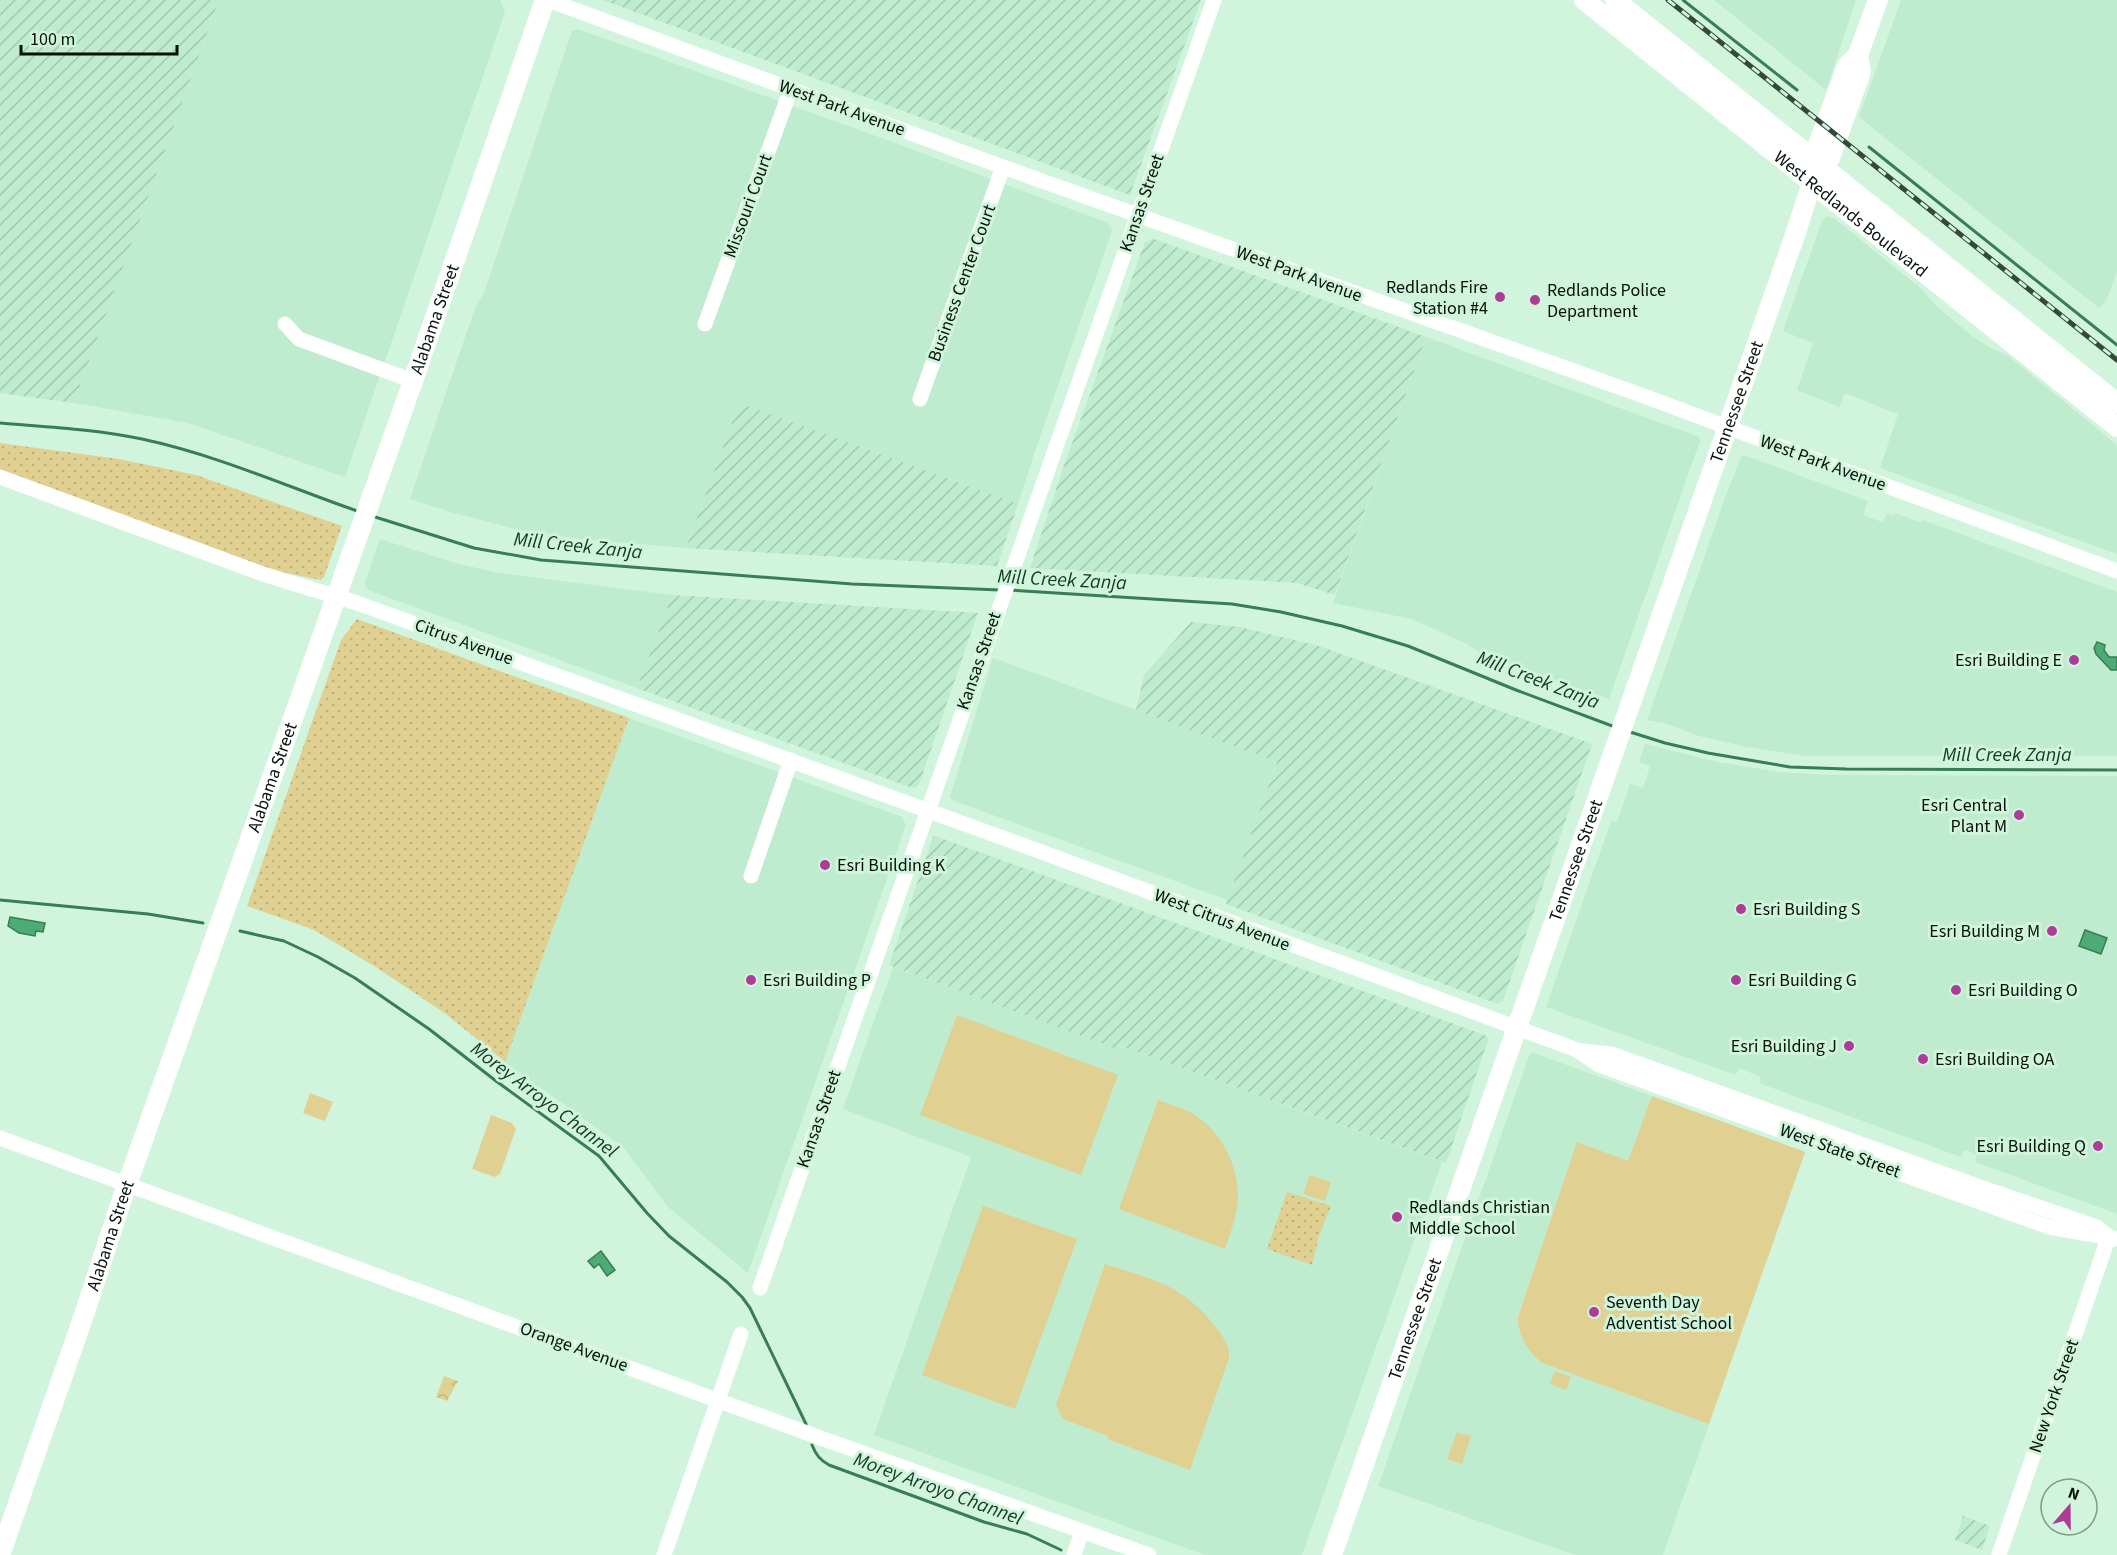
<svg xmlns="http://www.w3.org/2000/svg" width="2117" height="1555" viewBox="0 0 2117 1555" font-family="'Source Sans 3',sans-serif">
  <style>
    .built { fill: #bfebce }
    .industrial { fill: url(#industrial-furrows) }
    .grass { fill: url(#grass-dots) }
    .park { fill: url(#park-crowns) }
    .pitch { fill: #e0d193 }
    .water { fill: #4dab75; stroke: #377d55; stroke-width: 1.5 }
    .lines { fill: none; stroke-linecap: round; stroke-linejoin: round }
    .stream { stroke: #377d55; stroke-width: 3 }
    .minor { stroke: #fff; stroke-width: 15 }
    .major { stroke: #fff; stroke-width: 20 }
    .rail-casing { stroke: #35483c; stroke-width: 5 }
    .rail { stroke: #d0f5dc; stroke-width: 3; stroke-dasharray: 9; stroke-linecap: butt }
    .poi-dot { fill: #ad3c98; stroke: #d0f5dc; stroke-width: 2 }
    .labels { text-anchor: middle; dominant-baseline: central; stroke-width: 6; stroke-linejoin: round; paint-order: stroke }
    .street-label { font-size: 18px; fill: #05120a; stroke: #d0f5dc }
    .poi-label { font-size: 18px; fill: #05120a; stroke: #d0f5dc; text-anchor: start }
    .water-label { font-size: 20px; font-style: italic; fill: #123a24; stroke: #d0f5dc }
  </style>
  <defs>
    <pattern id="industrial-furrows" width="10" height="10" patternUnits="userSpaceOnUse" patternTransform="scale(1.5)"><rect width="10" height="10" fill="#bfebce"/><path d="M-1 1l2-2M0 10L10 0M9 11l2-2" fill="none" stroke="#a3c8b0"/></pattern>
    <pattern id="grass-dots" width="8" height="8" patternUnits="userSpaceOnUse" patternTransform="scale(1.5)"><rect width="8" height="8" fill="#e0d193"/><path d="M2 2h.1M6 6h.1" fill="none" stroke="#bfb27d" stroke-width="1.8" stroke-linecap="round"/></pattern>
    <pattern id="park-crowns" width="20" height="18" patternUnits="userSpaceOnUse" patternTransform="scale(1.5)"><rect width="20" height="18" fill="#e0d193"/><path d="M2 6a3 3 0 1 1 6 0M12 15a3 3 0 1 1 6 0" fill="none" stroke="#bfb27d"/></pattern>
  </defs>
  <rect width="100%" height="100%" fill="#d0f5dc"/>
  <g class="built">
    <path d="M219,0H500L505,12L345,477L188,423L74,403Z"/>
    <path d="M1714,0H1856L1826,90Z"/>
    <path d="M1901,0H2117V271L2106,302L2099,308L1859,117Z"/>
    <path d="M578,29L887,140L1108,223L1112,231L1035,451L1018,504L739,403L686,548L579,539L516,529L454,513L410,499L475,308L484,293L572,31Z"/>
    <path d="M1827,216L1835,219L1923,290L1935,305L1972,336L1989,347L2007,355L2117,445V554L1880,468L1898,414L1845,393L1839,407L1797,390L1813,343L1783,331L1822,221Z"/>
    <path d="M1426,337L1699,437L1700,441L1609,699L1481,654L1469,645L1412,619L1333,603Z"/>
    <path d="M1744,455L1868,501L1863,515L1879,521L1883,522L1887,514L1894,516L1895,513L1922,523L1923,520L2117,592V756H1805L1747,747L1699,736L1664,723L1647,720L1726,495L1741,457Z"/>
    <path d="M380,539L455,563L499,573L672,595L637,688L368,590L365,586V582Z"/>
    <path d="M993,658L1277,761L1228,900L954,801L950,797Z"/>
    <path d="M629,718L902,817L906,825L748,1273L668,1207L623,1147L505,1062Z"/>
    <path d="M1645,744L1718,762L1779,772L1830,775L2117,776V1214L1975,1162L1977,1155L1964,1150L1961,1157L1759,1083L1761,1077L1739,1068L1736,1075L1546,1007L1611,821L1617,822L1630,784L1643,788L1650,766L1639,762Z"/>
    <path d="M893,967L1117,1048L1118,1045L1442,1162L1302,1555H1205L874,1435L971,1157L843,1109Z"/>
    <path d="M1530,1053H1534L1805,1152L1663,1555H1575L1378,1486Z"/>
  </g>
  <g class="industrial">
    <path d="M0,0H219L74,403L0,393Z"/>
    <path d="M603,0H1201L1130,195Z"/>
    <path d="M1154,239L1426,337L1335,595L1297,583L1030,568L1062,471L1145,242Z"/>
    <path d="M739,403L1018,504L997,566L686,548Z"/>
    <path d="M672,595L978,613L919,784L915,788L910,787L637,688Z"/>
    <path d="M1191,622L1240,627L1319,646L1592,744L1503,1001L1498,1004L1226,904L1277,762L1136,710L1144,675Z"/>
    <path d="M935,836L1487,1036L1488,1040L1446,1163L1119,1045L1117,1049L889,965L933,837Z"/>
    <path d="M1963,1516L1990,1526L1982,1550L1955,1540Z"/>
  </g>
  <g class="grass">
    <path d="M0,443L119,459L196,475L342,526L324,577L321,580L265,569L0,470Z"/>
    <path d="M357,619L629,718L505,1062L446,1014L379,969L314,930L247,906L341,640Z"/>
    <path d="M1287,1192L1331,1206L1320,1233L1312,1265L1267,1249Z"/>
  </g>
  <path class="park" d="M444,1376L458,1381L447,1401L436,1397Z"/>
  <g class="pitch">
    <path d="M957,1015L1118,1075L1081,1175L920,1115Z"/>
    <path d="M310,1093L333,1102L325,1121L303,1113Z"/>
    <path d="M1652,1096L1805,1152L1709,1424L1540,1362C1527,1348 1518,1337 1518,1317L1577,1142L1628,1161Z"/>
    <path d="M1158,1100C1171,1105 1185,1108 1196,1116C1221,1132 1238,1165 1238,1195C1238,1213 1231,1231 1225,1249L1119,1209Z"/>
    <path d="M491,1115L512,1123L516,1129L500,1174L494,1177L472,1169Z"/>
    <path d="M1310,1175L1331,1182L1325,1201L1303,1194Z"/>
    <path d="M983,1206L1077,1239L1015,1409L922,1375Z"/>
    <path d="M1105,1264C1151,1279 1182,1284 1214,1325C1222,1335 1230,1345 1229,1358L1190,1470L1108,1439V1436L1063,1419L1056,1405Z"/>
    <path d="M1555,1371L1571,1377L1566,1390L1550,1384Z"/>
    <path d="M1457,1432L1471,1436L1462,1464L1447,1459Z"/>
  </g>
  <g class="water">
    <path d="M2097,642L2105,645L2104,650L2109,657H2117V670H2111L2096,654L2094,648Z"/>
    <path d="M10,917L45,923L43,932L36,931L35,936L19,933L8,926Z"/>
    <path d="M2085,930L2107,938L2101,954L2079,946Z"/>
    <path d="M601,1251L615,1270L607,1276L599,1264L594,1268L588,1261Z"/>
  </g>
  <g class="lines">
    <g class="stream">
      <path d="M1683,0L1797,90"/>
      <path d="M1869,147L2117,345"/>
      <path d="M0,423C48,427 95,429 142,439C217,455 288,487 360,512"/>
      <path d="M372,516L474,548L541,560L852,584L1000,590"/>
      <path d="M1010,590L1232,604L1281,612L1342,626L1408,646L1516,690L1615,727"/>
      <path d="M1627,731L1665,743L1708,753L1790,767L1846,769L2117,770"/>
      <path d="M0,900L148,914L203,923"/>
      <path d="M240,931L284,941L318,957L355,978L429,1029L496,1081L599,1156L647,1213L669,1236L727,1282L742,1297L750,1308L806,1424"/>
      <path d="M812,1445C816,1455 820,1460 829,1465L984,1522L1027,1534L1061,1550"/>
    </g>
    <g class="minor">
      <path d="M548,0L1003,167L1641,395L2117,571"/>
      <path d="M285,324L299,339L413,381"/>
      <path d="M705,324L791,89"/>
      <path d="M920,399L1003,167"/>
      <path d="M0,477L263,574L357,603L1039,851L1577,1050L1599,1065L2049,1227L2117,1239"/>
      <path d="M751,876L791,760"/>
      <path d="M1581,1051L1612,1054L1980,1187L2097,1227L2104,1233"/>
      <path d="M0,1138L829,1441L1149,1555"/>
      <path d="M760,1288C911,859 1062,429 1214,0"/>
      <path d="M664,1555L741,1334"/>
      <path d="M1074,1555L1082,1531"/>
      <path d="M1999,1555L2109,1236"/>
    </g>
    <g class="major">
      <path id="s1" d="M1584,0L2117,427"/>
      <path d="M1615,0L2117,403"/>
      <path d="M1818,164L1830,158L1861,72L1858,55"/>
      <path id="s2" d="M0,1555L83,1318L122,1199L413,381L545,0"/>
      <path id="s3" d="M1332,1555L1795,235L1818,164L1817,148L1847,66L1858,55L1878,0"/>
    </g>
    <g class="rail-casing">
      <path id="rail" d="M1668,0L2117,360"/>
    </g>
    <use href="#rail" class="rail"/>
  </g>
  <g class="poi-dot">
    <circle cx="1500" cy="297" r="6"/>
    <circle cx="1535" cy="300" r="6"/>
    <circle cx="2074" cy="660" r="6"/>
    <circle cx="2019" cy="815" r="6"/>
    <circle cx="825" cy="865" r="6"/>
    <circle cx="1741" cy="909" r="6"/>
    <circle cx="2052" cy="931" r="6"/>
    <circle cx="751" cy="980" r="6"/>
    <circle cx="1736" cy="980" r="6"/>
    <circle cx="1956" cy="990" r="6"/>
    <circle cx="1849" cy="1046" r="6"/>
    <circle cx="1923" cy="1059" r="6"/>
    <circle cx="2098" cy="1146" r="6"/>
    <circle cx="1397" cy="1217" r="6"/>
    <circle cx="1594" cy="1312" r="6"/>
  </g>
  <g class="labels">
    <g class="street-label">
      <text transform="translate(842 108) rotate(20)">West Park Avenue</text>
      <text transform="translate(1142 203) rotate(-71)">Kansas Street</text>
      <text transform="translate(748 206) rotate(-70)">Missouri Court</text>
      <text stroke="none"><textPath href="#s1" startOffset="342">West Redlands Boulevard</textPath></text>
      <text transform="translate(1299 274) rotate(20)">West Park Avenue</text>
      <text transform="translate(962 283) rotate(-70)">Business Center Court</text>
      <text stroke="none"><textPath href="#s2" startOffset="1310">Alabama Street</textPath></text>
      <text stroke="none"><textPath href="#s3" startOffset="1222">Tennessee Street</textPath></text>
      <text transform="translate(1823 463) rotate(20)">West Park Avenue</text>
      <text transform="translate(464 642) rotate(20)">Citrus Avenue</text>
      <text transform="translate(979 661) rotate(-71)">Kansas Street</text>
      <text stroke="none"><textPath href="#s2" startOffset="824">Alabama Street</textPath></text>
      <text stroke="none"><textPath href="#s3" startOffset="736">Tennessee Street</textPath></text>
      <text transform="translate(1222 920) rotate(21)">West Citrus Avenue</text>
      <text transform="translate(819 1119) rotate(-71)">Kansas Street</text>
      <text transform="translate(1840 1151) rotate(20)">West State Street</text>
      <text stroke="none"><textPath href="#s2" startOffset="338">Alabama Street</textPath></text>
      <text stroke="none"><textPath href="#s3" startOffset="250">Tennessee Street</textPath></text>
      <text transform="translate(574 1347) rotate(20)">Orange Avenue</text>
      <text transform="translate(2054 1396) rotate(-71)">New York Street</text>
    </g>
    <g class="poi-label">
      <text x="1488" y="287" text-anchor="end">Redlands Fire<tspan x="1488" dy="21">Station #4</tspan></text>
      <text x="1547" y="290">Redlands Police<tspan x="1547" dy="21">Department</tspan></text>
      <text x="2062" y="660" text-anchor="end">Esri Building E</text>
      <text x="2007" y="805" text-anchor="end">Esri Central<tspan x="2007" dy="21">Plant M</tspan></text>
      <text x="837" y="865">Esri Building K</text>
      <text x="1753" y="909">Esri Building S</text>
      <text x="2040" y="931" text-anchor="end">Esri Building M</text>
      <text x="763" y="980">Esri Building P</text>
      <text x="1748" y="980">Esri Building G</text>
      <text x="1968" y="990">Esri Building O</text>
      <text x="1837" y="1046" text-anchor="end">Esri Building J</text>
      <text x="1935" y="1059">Esri Building OA</text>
      <text x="2086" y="1146" text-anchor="end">Esri Building Q</text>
      <text x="1409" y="1207">Redlands Christian<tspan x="1409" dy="21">Middle School</tspan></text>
      <text x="1606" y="1302">Seventh Day<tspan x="1606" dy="21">Adventist School</tspan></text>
    </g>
    <g class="water-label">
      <text transform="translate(578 546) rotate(6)">Mill Creek Zanja</text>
      <text transform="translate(1062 580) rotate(3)">Mill Creek Zanja</text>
      <text transform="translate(1538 680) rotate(21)">Mill Creek Zanja</text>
      <text x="2007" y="755">Mill Creek Zanja</text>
      <text transform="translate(544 1100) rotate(37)">Morey Arroyo Channel</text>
      <text transform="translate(938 1489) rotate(20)">Morey Arroyo Channel</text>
    </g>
  </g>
  <g transform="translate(2069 1507) rotate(20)"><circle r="28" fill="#d0f5dc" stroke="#7f9a88" stroke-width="1.5"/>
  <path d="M0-4.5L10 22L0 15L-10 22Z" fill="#ad3c98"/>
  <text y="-9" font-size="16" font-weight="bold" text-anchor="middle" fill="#05120a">N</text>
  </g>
  <path d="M21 45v9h156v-9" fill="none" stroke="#05120a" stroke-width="3"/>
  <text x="30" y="45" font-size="18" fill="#05120a" stroke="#d0f5dc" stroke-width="4.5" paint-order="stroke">100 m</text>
</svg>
